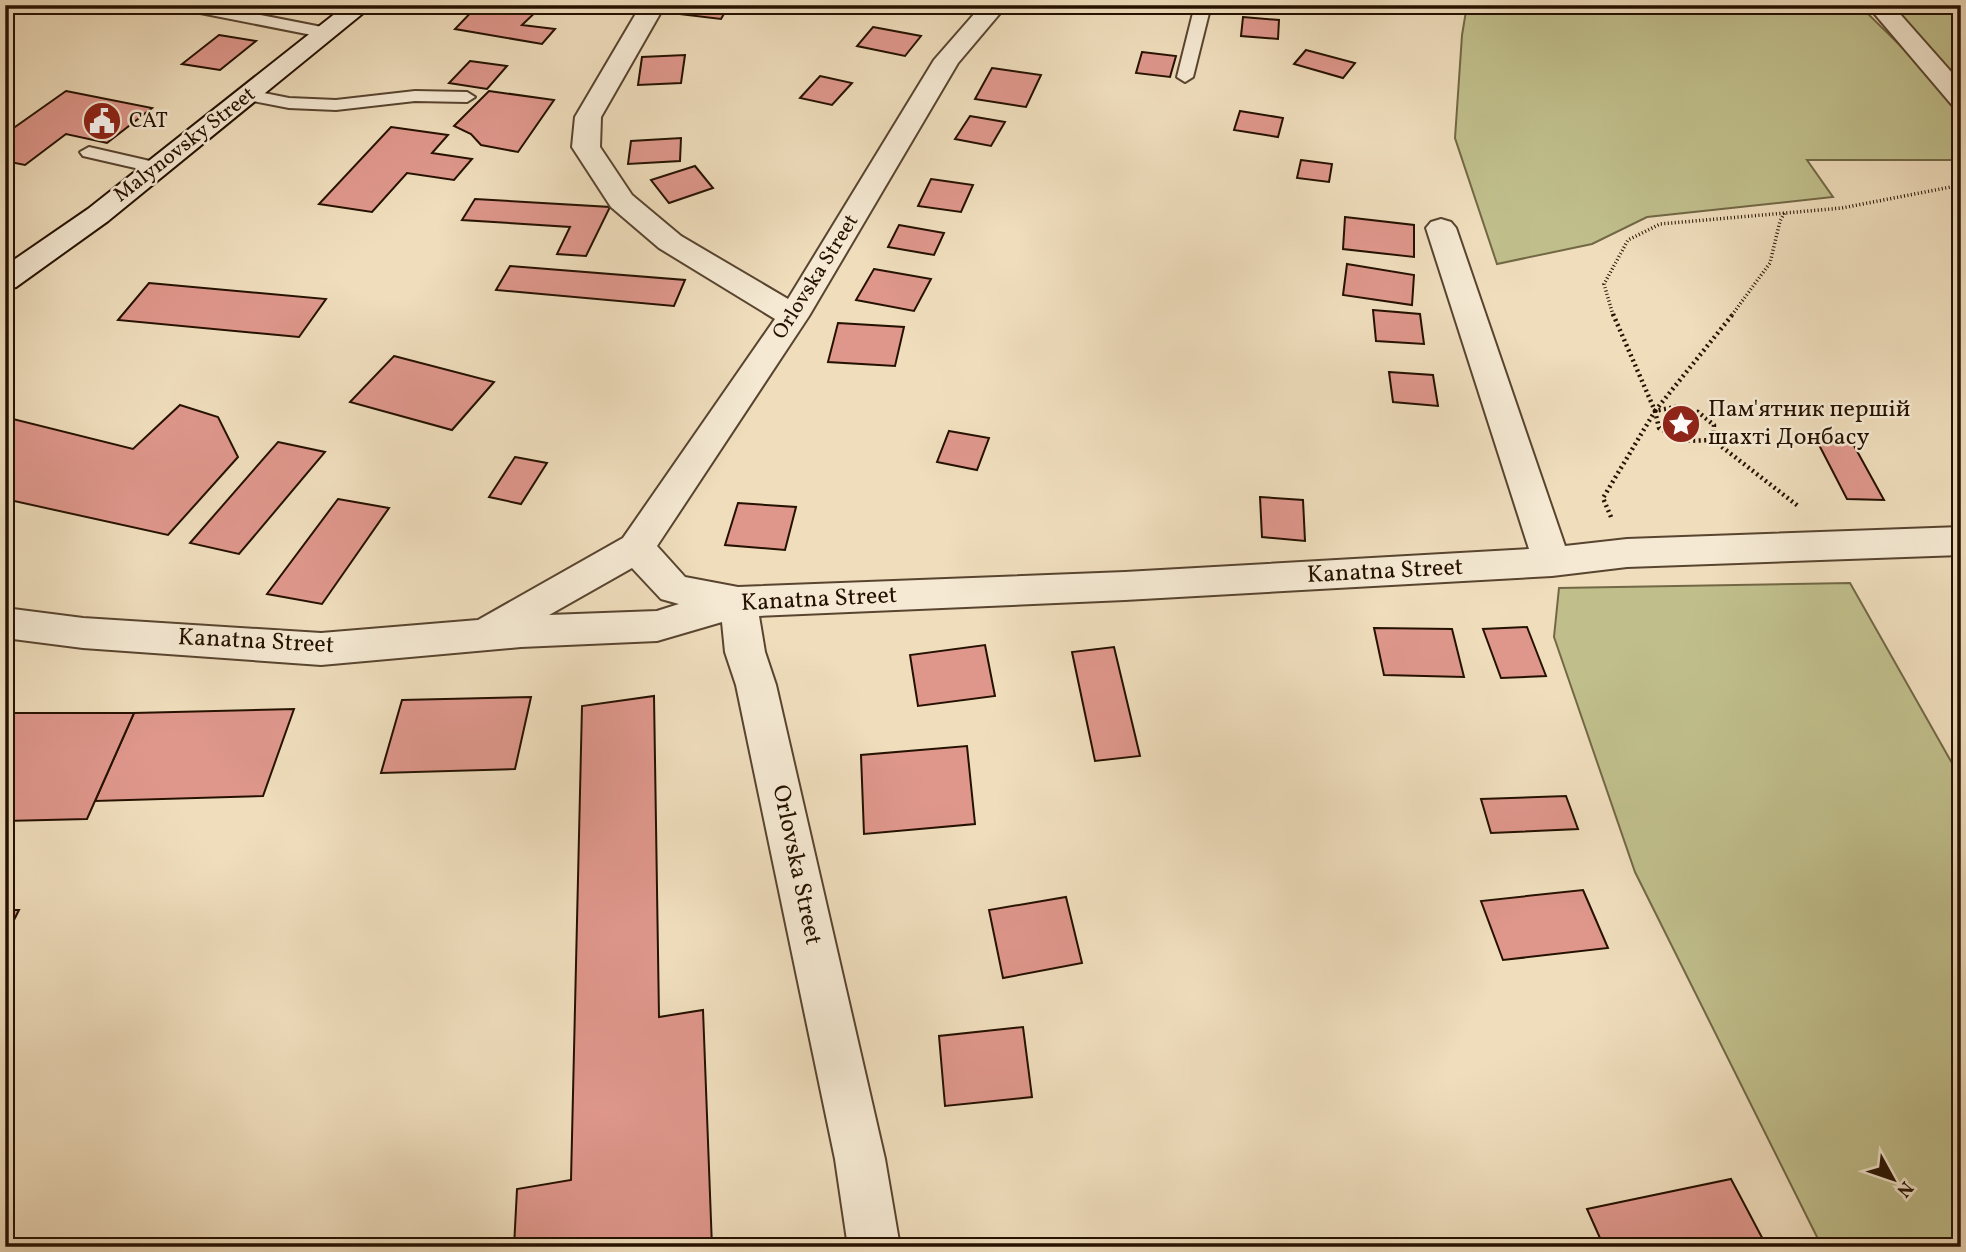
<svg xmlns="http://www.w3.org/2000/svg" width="1966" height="1252" viewBox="0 0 1966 1252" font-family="Vollkorn,serif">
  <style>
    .green { fill: #c0bf8c; stroke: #726846; stroke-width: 2 }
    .building { fill: #df978c; stroke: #251100; stroke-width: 2 }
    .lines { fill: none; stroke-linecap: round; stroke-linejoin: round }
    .lane-casing { stroke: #58442f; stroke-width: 4 }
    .street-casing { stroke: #58442f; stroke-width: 4 }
    .secondary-casing { stroke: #251100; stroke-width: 4 }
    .path-far1 { stroke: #251100; stroke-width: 3.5; stroke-dasharray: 1 2.5; stroke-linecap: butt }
    .path { stroke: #251100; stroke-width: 4.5; stroke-dasharray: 2 3.5; stroke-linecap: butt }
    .lane { fill: #f5e9d3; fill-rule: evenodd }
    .street { fill: #f5e9d3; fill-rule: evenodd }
    .secondary { fill: #f5e9d3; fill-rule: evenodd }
    .labels { text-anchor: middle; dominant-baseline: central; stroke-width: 5; stroke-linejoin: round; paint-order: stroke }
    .far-poi-label { font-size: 21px; fill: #251100; stroke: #f5e9d3; text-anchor: start }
    .far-street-label { font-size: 21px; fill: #251100; stroke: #f5e9d3 }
    .poi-label { font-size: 24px; fill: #251100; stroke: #f5e9d3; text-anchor: start }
    .street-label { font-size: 24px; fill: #251100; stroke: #f5e9d3 }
  </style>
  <rect width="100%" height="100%" fill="#efddbc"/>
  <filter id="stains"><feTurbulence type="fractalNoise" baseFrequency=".00286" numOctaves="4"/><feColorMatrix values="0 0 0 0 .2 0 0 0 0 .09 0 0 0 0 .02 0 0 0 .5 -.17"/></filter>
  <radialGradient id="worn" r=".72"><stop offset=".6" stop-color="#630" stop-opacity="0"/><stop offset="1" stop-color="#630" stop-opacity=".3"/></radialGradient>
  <g class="green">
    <path d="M1467,5H1859L1918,63L1961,112V165L1957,160H1807L1833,197L1647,217L1592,244L1497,264L1455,138L1462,35Z"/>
    <path d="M1891,5H1961V82Z"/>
    <path d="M1850,583L1961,779V1247H1822L1635,872L1554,637L1559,588Z"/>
  </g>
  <g class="building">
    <path d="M478,5H543L522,25L555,29L542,44L455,29Z"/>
    <path d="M685,5H729L721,19L679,14Z"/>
    <path d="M1243,17L1279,20L1278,39L1241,36Z"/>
    <path d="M873,27L921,36L905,56L857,46Z"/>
    <path d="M219,35L256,41L220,70L182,64Z"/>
    <path d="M1306,50L1355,63L1343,78L1294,64Z"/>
    <path d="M1142,52L1176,56L1170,77L1136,73Z"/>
    <path d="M685,55L681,83L638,85L642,57Z"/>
    <path d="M470,61L507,66L487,89L449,83Z"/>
    <path d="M992,68L1041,75L1026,107L975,99Z"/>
    <path d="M820,76L852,83L832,105L800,98Z"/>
    <path d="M66,91L152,108L107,143L66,134L25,165L5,161V125L15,127Z"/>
    <path d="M489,91L554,100L518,152L481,145L471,134L454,126Z"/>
    <path d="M1240,111L1283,118L1278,137L1234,130Z"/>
    <path d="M970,116L1005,122L991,146L955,139Z"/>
    <path d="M391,127L448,135L432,153L472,159L454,180L407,173L372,212L319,204Z"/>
    <path d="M681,138L680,161L628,164L631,141Z"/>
    <path d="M1301,160L1332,164L1329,182L1297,178Z"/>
    <path d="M695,166L713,188L669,203L651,180Z"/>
    <path d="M931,179L973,185L961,212L918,206Z"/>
    <path d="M475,199L610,207L586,256L557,254L570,227L462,220Z"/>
    <path d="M1345,217L1414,225V257L1343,249Z"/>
    <path d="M899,225L944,233L934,255L888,247Z"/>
    <path d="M1347,264L1414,275L1412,305L1343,295Z"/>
    <path d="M510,266L685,280L674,306L496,290Z"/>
    <path d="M874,269L931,279L914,311L856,300Z"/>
    <path d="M149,283L326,299L299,337L118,320Z"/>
    <path d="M1373,310L1420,314L1424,344L1376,341Z"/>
    <path d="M838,323L904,327L895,366L828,362Z"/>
    <path d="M394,356L494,382L452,430L350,402Z"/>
    <path d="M1389,372L1433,375L1438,406L1393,402Z"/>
    <path d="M180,405L218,417L238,457L168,535L5,499V417L133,449Z"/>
    <path d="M949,431L989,438L977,470L937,462Z"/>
    <path d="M1817,441L1852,442L1884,500L1847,499Z"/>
    <path d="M278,442L325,452L239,554L190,543Z"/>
    <path d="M515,457L547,463L521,504L489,497Z"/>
    <path d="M1260,497L1303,500L1305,541L1262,537Z"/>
    <path d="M338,499L389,508L322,604L267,594Z"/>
    <path d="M738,503L796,507L785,550L725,545Z"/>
    <path d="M1527,627L1546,676L1501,678L1483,629Z"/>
    <path d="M1374,628L1452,629L1464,677L1384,675Z"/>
    <path d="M985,645L995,696L918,706L910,655Z"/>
    <path d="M1114,647L1140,756L1095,761L1072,652Z"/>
    <path d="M654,696L659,1017L703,1010L712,1247H514L517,1189L571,1180L582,706Z"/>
    <path d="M531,697L515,769L381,773L402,700Z"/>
    <path d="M294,709L263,796L95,801L134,713Z"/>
    <path d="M5,713H134L87,819L5,821Z"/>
    <path d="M967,746L975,824L864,834L861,755Z"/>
    <path d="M1566,796L1578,829L1491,833L1481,799Z"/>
    <path d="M1583,890L1608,948L1503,960L1481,901Z"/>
    <path d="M1066,897L1082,963L1003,978L989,910Z"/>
    <path d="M5,910H19L5,938Z"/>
    <path d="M1023,1027L1032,1097L945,1106L939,1036Z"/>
    <path d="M1731,1179L1767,1247H1604L1587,1209Z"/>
  </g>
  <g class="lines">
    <g class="lane-casing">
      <g id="lane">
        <path d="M177,5H210L327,28L335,33L327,38L185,10Z"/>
        <path d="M1195,5H1211L1193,77L1185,82L1177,77Z"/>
        <path d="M249,90L289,98L336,100L415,91L467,92L475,97L467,102L415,101L336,110L289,108L243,99L241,95Z"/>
        <path d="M89,147L163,164L166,168L157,173L83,156L80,152Z"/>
      </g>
    </g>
    <g class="street-casing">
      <g id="street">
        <path d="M641,5H665L601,117L600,147L632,195L681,236L788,299L934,60L982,5H1007L958,63L809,316L657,546L685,577L738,587L1125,572L1529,549L1426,228L1431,222L1441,219L1451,222L1456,228L1565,546L1627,539L1961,527V555L1627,567L1552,576L1125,600L759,616L765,652L776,685L885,1159L900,1247H848L835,1159L736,685L725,652L722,622L657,641L521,647L321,665L83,648L5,638V608L83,618L321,633L478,620L623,538L775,319L659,248L611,207L572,147L575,117ZM632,568L661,599L679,604L657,611L549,615Z"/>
        <path d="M1867,5H1892L1961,83V107L1952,105Z"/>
      </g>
    </g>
    <g class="secondary-casing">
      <path id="secondary" d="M346,5H373L108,221L16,287L5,290V266L88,209Z"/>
    </g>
    <g class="path-far1">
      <path d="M1613,315L1604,284L1628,240L1660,224L1842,208L1961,185"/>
      <path d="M1732,315L1770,263L1780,221L1785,212"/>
    </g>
    <g class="path">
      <path d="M1675,407L1698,412L1714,425L1713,440L1684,441L1659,428L1655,411Z"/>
      <path d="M1655,411L1733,314"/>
      <path d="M1713,440L1798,506"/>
      <path d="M1611,517L1603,498L1655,411L1613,314"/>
    </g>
    <use href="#lane" class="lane"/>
    <use href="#street" class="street"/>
    <use href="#secondary" class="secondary"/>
  </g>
  <defs>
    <g id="civic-disc" transform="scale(2.0125)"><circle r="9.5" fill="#8f2418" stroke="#f5e9d3"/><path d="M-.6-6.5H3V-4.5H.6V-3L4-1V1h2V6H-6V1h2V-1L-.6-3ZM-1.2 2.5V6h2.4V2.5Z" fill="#fff"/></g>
    <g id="sight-disc" transform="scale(2.0125)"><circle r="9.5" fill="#8f2418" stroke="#f5e9d3"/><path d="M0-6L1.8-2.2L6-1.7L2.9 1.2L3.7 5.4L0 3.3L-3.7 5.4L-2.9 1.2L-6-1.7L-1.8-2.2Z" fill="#fff"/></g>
  </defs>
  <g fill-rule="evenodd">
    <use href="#civic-disc" x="102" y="121"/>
    <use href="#sight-disc" x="1681" y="424"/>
  </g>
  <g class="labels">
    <g class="far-poi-label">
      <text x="129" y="121">САТ</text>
    </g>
    <g class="far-street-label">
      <text transform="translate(185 145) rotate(-38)">Malynovsky Street</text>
      <text transform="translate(816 277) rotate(-58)">Orlovska Street</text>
    </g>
    <g class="poi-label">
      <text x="1708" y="410">Пам'ятник першій<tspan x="1708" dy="28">шахті Донбасу</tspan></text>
    </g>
    <g class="street-label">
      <text transform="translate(1385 572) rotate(-3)">Kanatna Street</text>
      <text transform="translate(819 600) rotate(-3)">Kanatna Street</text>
      <text transform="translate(256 642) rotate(3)">Kanatna Street</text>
      <text transform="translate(796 865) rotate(78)">Orlovska Street</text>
    </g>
  </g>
  <rect width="1966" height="1252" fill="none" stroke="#efddbc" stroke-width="28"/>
  <rect x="7" y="7" width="1952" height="1238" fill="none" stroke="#251100" stroke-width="3.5"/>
  <rect x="14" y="14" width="1938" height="1224" fill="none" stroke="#251100" stroke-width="2"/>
  <g transform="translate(1893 1179) rotate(130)" stroke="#f5e9d3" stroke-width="5" paint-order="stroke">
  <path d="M0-5L12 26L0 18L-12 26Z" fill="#251100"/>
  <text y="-10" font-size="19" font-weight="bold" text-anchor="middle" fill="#251100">N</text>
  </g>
  <rect width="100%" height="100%" filter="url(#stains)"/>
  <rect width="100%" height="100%" fill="url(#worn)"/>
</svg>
